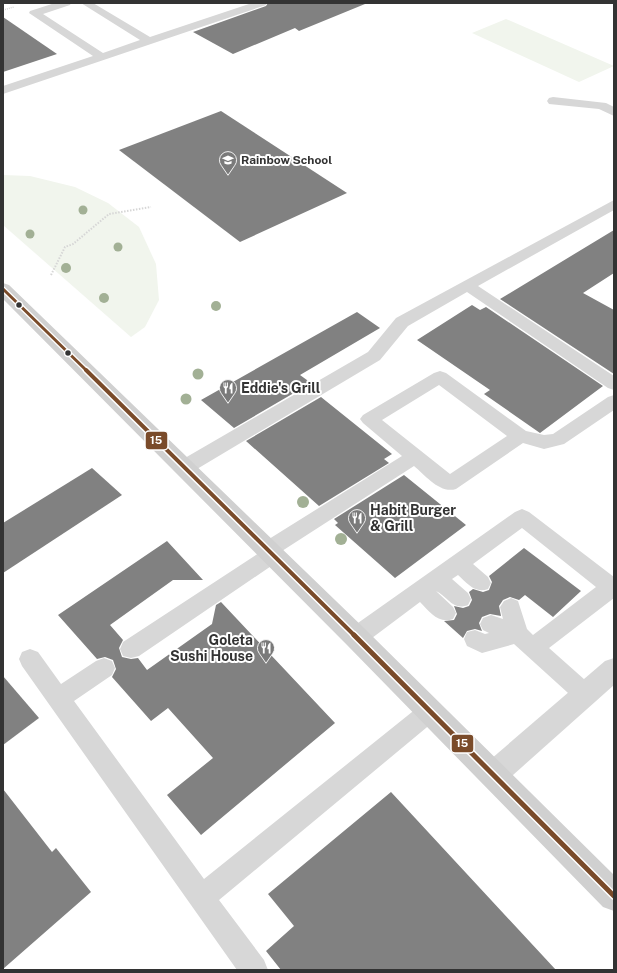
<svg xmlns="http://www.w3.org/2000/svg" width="617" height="973" viewBox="0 0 617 973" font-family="'Public Sans',sans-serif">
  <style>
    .green { fill: #f1f5ed }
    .building { fill: #818181 }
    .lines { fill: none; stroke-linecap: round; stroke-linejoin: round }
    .path-far1 { stroke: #d6d6d6; stroke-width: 1.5; stroke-dasharray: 1 1; stroke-linecap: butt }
    .path { stroke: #d6d6d6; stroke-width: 2; stroke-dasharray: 1.5 1.5; stroke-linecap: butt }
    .lane { fill: #d7d7d7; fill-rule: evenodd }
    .street { fill: #d7d7d7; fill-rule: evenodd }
    .secondary { fill: #d0d0d0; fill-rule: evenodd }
    .bus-1-far2-casing { stroke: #fff; stroke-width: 5.5 }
    .bus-1-far1-casing { stroke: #fff; stroke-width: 7 }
    .bus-1-casing { stroke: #fff; stroke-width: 8 }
    .bus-1-far2 { stroke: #7a4b2a; stroke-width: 3 }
    .bus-1-far1 { stroke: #7a4b2a; stroke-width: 4 }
    .bus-1 { stroke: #7a4b2a; stroke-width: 5 }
    .tree { fill: #a2b095 }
    .bus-dot { fill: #333; stroke: #fff; stroke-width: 1.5 }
    .labels { text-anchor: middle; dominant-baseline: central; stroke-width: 4; stroke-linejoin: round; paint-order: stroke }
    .far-poi-label { font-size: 12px; font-weight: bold; fill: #333; stroke: #fff; text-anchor: start }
    .poi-label { font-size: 14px; font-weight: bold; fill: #333; stroke: #fff; text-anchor: start }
    .line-badge { stroke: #fff; stroke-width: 1.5 }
    .badge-label { font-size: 11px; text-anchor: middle; font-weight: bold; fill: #fff }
  </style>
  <rect width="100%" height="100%" fill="#fff"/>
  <g class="green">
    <path d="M506,19L614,66L579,82L472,33Z"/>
    <path d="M3,175L30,176L75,187L108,203L139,227L156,264L159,300L145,327L131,337L3,225Z"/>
  </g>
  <g class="building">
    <path d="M268,3H365V4L299,31L295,28L233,54L193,32L266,6Z"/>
    <path d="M3,17L57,54L3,72Z"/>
    <path d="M221,111L347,193L240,242L119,150Z"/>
    <path d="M614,230V273L583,293L614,310V374L500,299Z"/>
    <path d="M472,305L480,310L486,307L603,386L540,433L484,394L490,390L417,340Z"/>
    <path d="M357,312L380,328L300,375L311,383L234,428L201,400Z"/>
    <path d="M321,397L392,454L384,459L389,463L319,506L246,441Z"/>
    <path d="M92,468L122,495L3,573V523Z"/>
    <path d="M404,475L466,525L395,578L335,525L338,523L334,519Z"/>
    <path d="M167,541L203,580H173L110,625L123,640L119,648L122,657L131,659L138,658L147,670L212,624L216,605L221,602L335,723L201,835L167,795L213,758L168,708L151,721L112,677L116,669L113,660L105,657L97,659L58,615Z"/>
    <path d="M524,548L581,591L553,617L525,595L519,600L510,597L503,600L499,606L501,616L490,614L482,617L479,623L482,631L475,629L467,631L463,638L444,621L454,620L457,614L454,606L463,608L469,606L472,600L469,592L473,589L483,592L489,590L492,582L489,576Z"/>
    <path d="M3,676L39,718L3,745Z"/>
    <path d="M3,789L52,852L56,848L91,892L3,969Z"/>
    <path d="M391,792L556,970H281L266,951L294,926L268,894Z"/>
  </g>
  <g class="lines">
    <path class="path-far1" d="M3,10L14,7"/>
    <path class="path" d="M51,275L65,247L73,244L109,214L151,207"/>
    <g class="lane">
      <path d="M55,3H71L70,5L43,14L103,53L140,40L81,3H93L150,37L252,3H267L266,5L3,94V86L93,56L29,13L30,11Z"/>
      <path d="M553,97L606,103L614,107V116L599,109L549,104L547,101L549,98Z"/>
      <path d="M614,200V210L478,286L614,376V390L608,388L467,292L408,326L380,360L192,472L185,474L178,472L176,467L178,462L368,352L396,318Z"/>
      <path d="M440,371L446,373L526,431L544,435L553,434L608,397L614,395V410L564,444L544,449L523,443L456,489C440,494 426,476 414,466L282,551L283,554L280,560L139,656L131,658L123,656L120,649L123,642L259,553L258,550L261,544L402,456L363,423L360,419L363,415L434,373ZM439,385L507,436L450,474L382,420Z"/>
      <path d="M522,509L529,512L614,577V598L549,648L594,688L597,695L594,702L586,705L578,702L514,644L482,653L467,646L464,639L467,632L475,630L485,634L489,633L483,630L480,624L483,618L491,615L503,619L500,607L504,601L511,598L518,601L527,629L533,635L596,587L522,528L473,564L488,577L491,583L488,589C475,594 467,583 458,575L452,579L468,593L471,599L468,605C453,611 448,597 436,591L453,607L456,613L453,619C438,624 430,612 420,602L364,644L356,646L348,644L345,637L348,630L515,512Z"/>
      <path d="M30,649L38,652L61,684L96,661L104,658L112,661L115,668L112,675L74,701L204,879L422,704L430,701L438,704L441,711L438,718L219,900L264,960L268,970H237L22,666L19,659L22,652Z"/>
    </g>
    <path class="street" d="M614,658V685L504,783L494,787L484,783L480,774L484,765L605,661Z"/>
    <path class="secondary" d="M3,283L9,285L365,629L614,875V911L603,907L347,645L3,299Z"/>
    <g class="bus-1-far2-casing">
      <path id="bus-1-far2" d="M3,289L87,371"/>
    </g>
    <g class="bus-1-far1-casing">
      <path id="bus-1-far1" d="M86,370L355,636"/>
    </g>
    <g class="bus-1-casing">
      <path id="bus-1" d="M354,635L614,896"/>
    </g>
    <use href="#bus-1-far2" class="bus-1-far2"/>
    <use href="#bus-1-far1" class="bus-1-far1"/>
    <use href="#bus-1" class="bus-1"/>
  </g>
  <g class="tree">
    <circle cx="83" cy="210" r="4.5"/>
    <circle cx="30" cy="234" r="4.5"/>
    <circle cx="118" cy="247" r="4.5"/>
    <circle cx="66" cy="268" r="5"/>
    <circle cx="104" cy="298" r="5"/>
    <circle cx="216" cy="306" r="5"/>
    <circle cx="198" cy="374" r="5.5"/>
    <circle cx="186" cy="399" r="5.5"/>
    <circle cx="303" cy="502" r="6"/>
    <circle cx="341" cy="539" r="6"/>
  </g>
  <defs>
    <g id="school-pin" transform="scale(0.9)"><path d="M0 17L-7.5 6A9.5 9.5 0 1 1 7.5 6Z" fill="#7a7a7a" stroke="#fff"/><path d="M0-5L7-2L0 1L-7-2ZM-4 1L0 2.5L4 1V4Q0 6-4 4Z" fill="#fff"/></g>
    <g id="restaurant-pin" transform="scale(0.9)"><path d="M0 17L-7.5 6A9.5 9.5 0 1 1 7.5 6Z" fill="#7a7a7a" stroke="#fff"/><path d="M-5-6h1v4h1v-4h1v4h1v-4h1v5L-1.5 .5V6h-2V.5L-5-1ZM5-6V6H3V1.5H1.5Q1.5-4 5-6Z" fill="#fff"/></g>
  </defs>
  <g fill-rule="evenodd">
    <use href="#school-pin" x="228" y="160"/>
    <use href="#restaurant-pin" x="228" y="388"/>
    <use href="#restaurant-pin" x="357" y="518"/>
    <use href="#restaurant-pin" x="266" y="648"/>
  </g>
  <g class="bus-dot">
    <circle cx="19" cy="305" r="3.5"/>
    <circle cx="68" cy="353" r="3.5"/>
  </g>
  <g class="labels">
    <g class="far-poi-label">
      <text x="241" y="160">Rainbow School</text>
    </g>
    <g class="poi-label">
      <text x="241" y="388">Eddie's Grill</text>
      <text x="370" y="510">Habit Burger<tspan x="370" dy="16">&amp; Grill</tspan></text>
      <text x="253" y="640" text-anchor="end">Goleta<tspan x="253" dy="16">Sushi House</tspan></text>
    </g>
  </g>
  <g class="line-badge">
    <rect x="145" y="431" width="23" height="19" rx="4" fill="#7a4b2a"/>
    <rect x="451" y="734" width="23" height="19" rx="4" fill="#7a4b2a"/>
  </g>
  <g class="badge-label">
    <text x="156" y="444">15</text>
    <text x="462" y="747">15</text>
  </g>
  <rect width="617" height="973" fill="none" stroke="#333333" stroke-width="8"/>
</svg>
